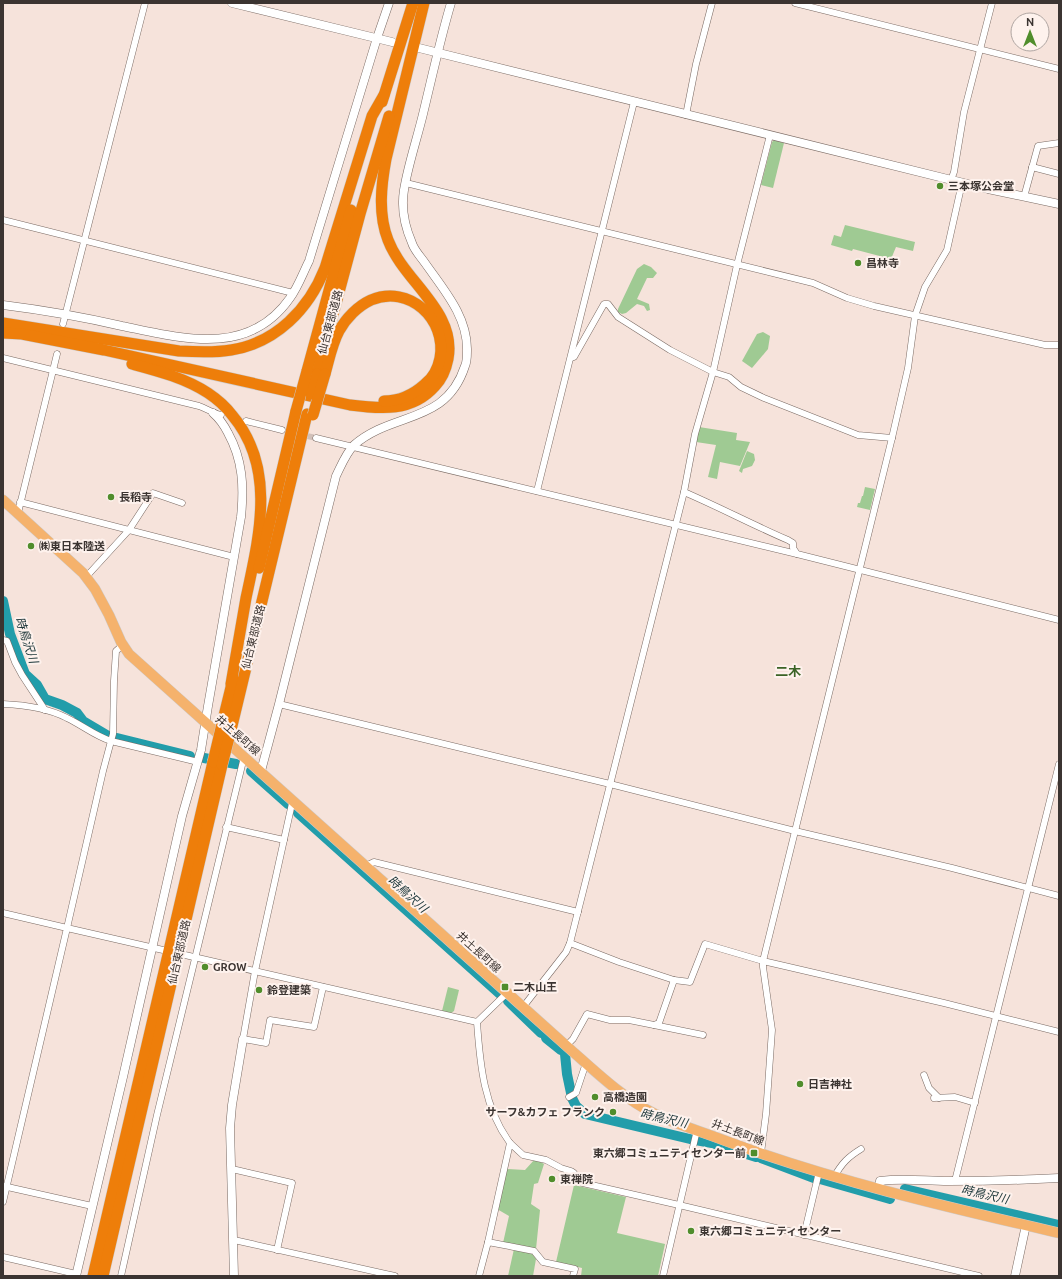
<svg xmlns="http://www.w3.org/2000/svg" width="1062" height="1279" viewBox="0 0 1062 1279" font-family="Ubuntu,'Noto Sans JP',sans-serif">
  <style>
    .green { fill: #9fca93 }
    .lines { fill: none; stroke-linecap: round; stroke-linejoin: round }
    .river { stroke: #229daa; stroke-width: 10 }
    .minor-tunnel { stroke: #d1c0b9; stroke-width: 6; stroke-dasharray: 6 3; stroke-linecap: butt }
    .minor-casing { stroke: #7a6a63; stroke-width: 7 }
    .tertiary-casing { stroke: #7a6a63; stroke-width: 9 }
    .primary-casing { stroke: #cccac9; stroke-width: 11 }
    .motorway-casing { stroke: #cccac9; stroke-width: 12 }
    .minor { stroke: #fff; stroke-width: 6 }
    .tertiary { stroke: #fff; stroke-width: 8 }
    .primary { stroke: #f5b26c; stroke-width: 10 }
    .motorway { stroke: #ee7e0a; stroke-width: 11 }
    .motorway-bridge-casing { stroke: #cccac9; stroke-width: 12; stroke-linecap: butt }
    .motorway-bridge { stroke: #ee7e0a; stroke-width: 11 }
    .poi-dot { fill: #508d2c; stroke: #fef2ed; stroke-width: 1.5 }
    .labels { text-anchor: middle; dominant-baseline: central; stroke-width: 4; stroke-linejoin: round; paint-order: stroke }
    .poi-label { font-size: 11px; font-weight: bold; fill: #3b3431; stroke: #fef2ed; text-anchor: start }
    .street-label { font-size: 11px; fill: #3b3431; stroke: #fef2ed }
    .water-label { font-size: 12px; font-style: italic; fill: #223b3e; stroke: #fef2ed }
    .quarter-label { font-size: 13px; font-weight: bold; fill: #3b6326; stroke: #fef2ed }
  </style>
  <rect width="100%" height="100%" fill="#f6e3db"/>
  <g class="green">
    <path d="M774,140L784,143L773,188L761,185L772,142Z"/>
    <path d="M845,225L915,242L913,251L896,247L891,259L853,249L852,251L831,245L834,235L841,237Z"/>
    <path d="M644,264L651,267L657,273L653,278H647L637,299L649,304L650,310L647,311L644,306L637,304L626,313L622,314L618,312V309L637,269Z"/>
    <path d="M763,332L770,336L768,349L752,368L742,361L757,334Z"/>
    <path d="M699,427L737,433L736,440L750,442L740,466L720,462L717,479L708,477L716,445L696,442Z"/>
    <path d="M747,451L754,454L755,460L752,466L743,469L742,473L739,471Z"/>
    <path d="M865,487L875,489L870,510L857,507L858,503H860L862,496H863Z"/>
    <path d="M448,987L459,990L454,1011L451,1013L442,1011Z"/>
    <path d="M535,1159L544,1164L538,1183L534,1184L531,1204L540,1210L536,1249L503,1243L509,1216L497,1209L507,1169L525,1170Z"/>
    <path d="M574,1185L626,1197L617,1233L665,1244L658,1276H581L582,1268L556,1262Z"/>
    <path d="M514,1249L532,1253L536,1259L533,1276H508Z"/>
  </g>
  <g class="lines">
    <g class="river">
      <path d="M3,601L10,634L25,674L37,685L45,699L62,705L77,713L83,721L110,737"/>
      <path d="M117,738L190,756"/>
      <path d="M204,758L236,764"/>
      <path d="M251,771L288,804"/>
      <path d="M298,813L500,994"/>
      <path d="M508,1001L541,1033"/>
      <path d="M546,1038L561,1050"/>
      <path d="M565,1054L567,1074L571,1093"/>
      <path d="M572,1098L576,1106L585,1114L690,1139L712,1143L756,1157"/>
      <path d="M761,1158L814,1178"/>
      <path d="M820,1179L890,1199"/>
      <path d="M905,1189L1059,1225"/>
    </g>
    <path class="minor-tunnel" d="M299,434L316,438"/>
    <g class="minor-casing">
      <g id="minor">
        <path d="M795,3L1059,69"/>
        <path d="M686,115L696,64L712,3"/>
        <path d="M1032,167L1059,174"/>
        <path d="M951,180L954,172L964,112L992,3"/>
        <path d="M406,183L813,283L847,298L874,306L1045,345H1059"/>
        <path d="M1024,197L1038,146L1059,143"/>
        <path d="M3,220L293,293"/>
        <path d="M63,324L145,3"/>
        <path d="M3,358L199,406C207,409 213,413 221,415"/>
        <path d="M571,358L574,357L604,304H608L618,317L670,350L713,372L729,377L741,387L764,398L858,435L892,438"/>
        <path d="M246,421L282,430"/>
        <path d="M316,438L797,554"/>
        <path d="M537,491L634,102"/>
        <path d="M684,492C719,507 753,525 788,540L793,543V548L797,554L1059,620"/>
        <path d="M20,502L234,557"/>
        <path d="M18,513L57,354"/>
        <path d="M86,577L129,530L153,493L182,503"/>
        <path d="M3,640L7,641L15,662L22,675L45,710"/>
        <path d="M3,704C25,705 48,708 67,718C82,725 95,736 111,741L113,734L114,681L116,651L123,645"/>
        <path d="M279,704L610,784L795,831L952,868L1059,896"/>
        <path d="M293,799L255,971L243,1039L266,1043L270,1020L314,1027L323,987"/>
        <path d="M226,827L284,840"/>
        <path d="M366,866L374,862L578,912"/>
        <path d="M3,913L67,928L3,1202"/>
        <path d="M570,943L619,962L674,980L690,982L705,944L763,961L944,1003L1059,1032"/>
        <path d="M163,950L67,928L103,771L111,741L198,762"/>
        <path d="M185,955L477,1022L507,993"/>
        <path d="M523,1007L566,952L570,943L684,492L695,434L713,372L737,265L770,135"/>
        <path d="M477,1022C480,1065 484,1108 510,1143"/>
        <path d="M654,1025L703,1035"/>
        <path d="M566,1046L573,1039L587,1014L610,1020H629L654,1025L659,1023L674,980"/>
        <path d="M924,1075L929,1088L939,1098"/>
        <path d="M569,1097L576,1093L586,1063"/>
        <path d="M934,1098L955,1097L975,1103"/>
        <path d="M761,1153L766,1114L772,1030L763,967V961L892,438L908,368L915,316L925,287L947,250L962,183"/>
        <path d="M232,1169L292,1183L277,1250"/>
        <path d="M834,1177C842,1163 848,1157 861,1149"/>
        <path d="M955,1181L1059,764"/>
        <path d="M3,1186L92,1206"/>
        <path d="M804,1235L819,1172"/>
        <path d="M234,1240L395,1276"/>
        <path d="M488,1242L510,1143L523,1155L546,1160L561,1168L571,1171L574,1173V1181L679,1205L979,1276"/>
        <path d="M3,1257L76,1274"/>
        <path d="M121,1276L157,1115L244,757"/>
        <path d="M479,1276L488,1242L534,1251L543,1262L575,1269L573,1276"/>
        <path d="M663,1276L697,1130"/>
      </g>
    </g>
    <g class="tertiary-casing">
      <g id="tertiary">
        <path d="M232,3L392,42"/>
        <path d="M419,48L988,189L1059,204"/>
        <path d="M3,305C43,310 83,317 122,326C181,338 248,358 290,298C298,287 303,273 309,261L377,38L389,3"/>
        <path d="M261,771L279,704L336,476C341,466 346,453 354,445C393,411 446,425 465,366C467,362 467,356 467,351C468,317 444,290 425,263C421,257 414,250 412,243C405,227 401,208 404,190C408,165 417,139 423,114C432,77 440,40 451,3"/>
        <path d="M879,1189L880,1181C903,1178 925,1181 948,1181C985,1181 1022,1180 1059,1178"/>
        <path d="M76,1276L123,1077L182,816L201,750L208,706L241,517C244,487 243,460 228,433C224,425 220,419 213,413"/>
        <path d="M234,1276L230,1128L232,1105L243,1039"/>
        <path d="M1015,1276L1026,1225"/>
      </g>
    </g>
    <g class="primary-casing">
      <path id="primary" d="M3,500L83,573L95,589L109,615L121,642L129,654L571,1050C597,1073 624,1099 655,1114C678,1125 703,1132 726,1141C834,1181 947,1207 1059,1233"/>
    </g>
    <g class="motorway-casing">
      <g id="motorway">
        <path d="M382,102L413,3"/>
        <path d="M3,323L179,351C196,352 214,353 231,350C276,343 309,309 325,268L372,116L384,95"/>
        <path d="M3,333L22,334L104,350L350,405C381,409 412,412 435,386C442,379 446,369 448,359C457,311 404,282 388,240C378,214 381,186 386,159L424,3"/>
        <path d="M132,364C158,371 185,378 208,393C217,399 226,407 232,415C277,468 259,537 246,598C241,627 236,656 231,684"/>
        <path d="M307,371L351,210"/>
        <path d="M317,374L360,214L389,116"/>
        <path d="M325,374C329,360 332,344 339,331C346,318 358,306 371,300C409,284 447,319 440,358C438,368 433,378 425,384C414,394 399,401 384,401"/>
        <path d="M259,568L296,411"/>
        <path d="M222,724L233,679"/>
        <path d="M231,730L307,414"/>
        <path d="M93,1276L213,762"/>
        <path d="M103,1276L222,765"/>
      </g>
    </g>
    <use href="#minor" class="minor"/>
    <use href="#tertiary" class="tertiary"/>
    <use href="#primary" class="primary"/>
    <use href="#motorway" class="motorway"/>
    <g class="motorway-bridge-casing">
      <g id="motorway-bridge">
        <path d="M311,394L317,374"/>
        <path d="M296,411L307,371"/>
        <path d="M313,415L325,374"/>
        <path d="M213,762L222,724"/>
        <path d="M222,765L231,730"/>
      </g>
    </g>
    <use href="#motorway-bridge" class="motorway-bridge"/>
  </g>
  <g class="poi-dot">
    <circle cx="940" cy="186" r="4"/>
    <circle cx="858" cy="263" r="4"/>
    <circle cx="111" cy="497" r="4"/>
    <circle cx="31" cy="546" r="4"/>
    <circle cx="205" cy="967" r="4"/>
    <rect x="501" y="983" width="8" height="8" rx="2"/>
    <circle cx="259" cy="990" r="4"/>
    <circle cx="800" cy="1084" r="4"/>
    <circle cx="595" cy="1097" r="4"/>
    <circle cx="613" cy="1112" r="4"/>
    <rect x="750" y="1149" width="8" height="8" rx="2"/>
    <circle cx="552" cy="1179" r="4"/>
    <circle cx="691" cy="1231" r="4"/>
  </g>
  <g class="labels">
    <g class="poi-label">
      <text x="948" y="186">三本塚公会堂</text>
      <text x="866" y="263">昌林寺</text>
      <text x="119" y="497">長稻寺</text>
      <text x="39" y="546">㈱東日本陸送</text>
      <text x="213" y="967">GROW</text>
      <text x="513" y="987">二木山王</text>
      <text x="267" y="990">鈴登建築</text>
      <text x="808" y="1084">日吉神社</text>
      <text x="603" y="1097">高橋造園</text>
      <text x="605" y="1112" text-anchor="end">サーフ&amp;カフェ フランク</text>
      <text x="746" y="1153" text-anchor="end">東六郷コミュニティセンター前</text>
      <text x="560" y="1179">東禅院</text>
      <text x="699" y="1231">東六郷コミュニティセンター</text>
    </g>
    <g class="street-label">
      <text transform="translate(330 322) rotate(-75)">仙台東部道路</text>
      <text transform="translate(253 637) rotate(-76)">仙台東部道路</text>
      <text transform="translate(238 735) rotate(41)">井土長町線</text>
      <text transform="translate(179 952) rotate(-77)">仙台東部道路</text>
      <text transform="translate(479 952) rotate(42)">井土長町線</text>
      <text transform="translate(738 1132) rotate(20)">井土長町線</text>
    </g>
    <g class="water-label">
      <text transform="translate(27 640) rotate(72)">時鳥沢川</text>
      <text transform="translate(408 894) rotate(42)">時鳥沢川</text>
      <text transform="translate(664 1118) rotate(13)">時鳥沢川</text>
      <text transform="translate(985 1194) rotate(13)">時鳥沢川</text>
    </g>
    <g class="quarter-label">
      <text x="788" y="671">二木</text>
    </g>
  </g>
  <rect width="1062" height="1279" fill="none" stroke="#3b3431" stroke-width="8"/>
  <g transform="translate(1030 32)"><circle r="19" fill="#fef2ed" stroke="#b0a6a2"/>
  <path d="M0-3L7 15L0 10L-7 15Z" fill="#508d2c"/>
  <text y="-6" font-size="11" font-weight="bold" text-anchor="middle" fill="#3b3431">N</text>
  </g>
</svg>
